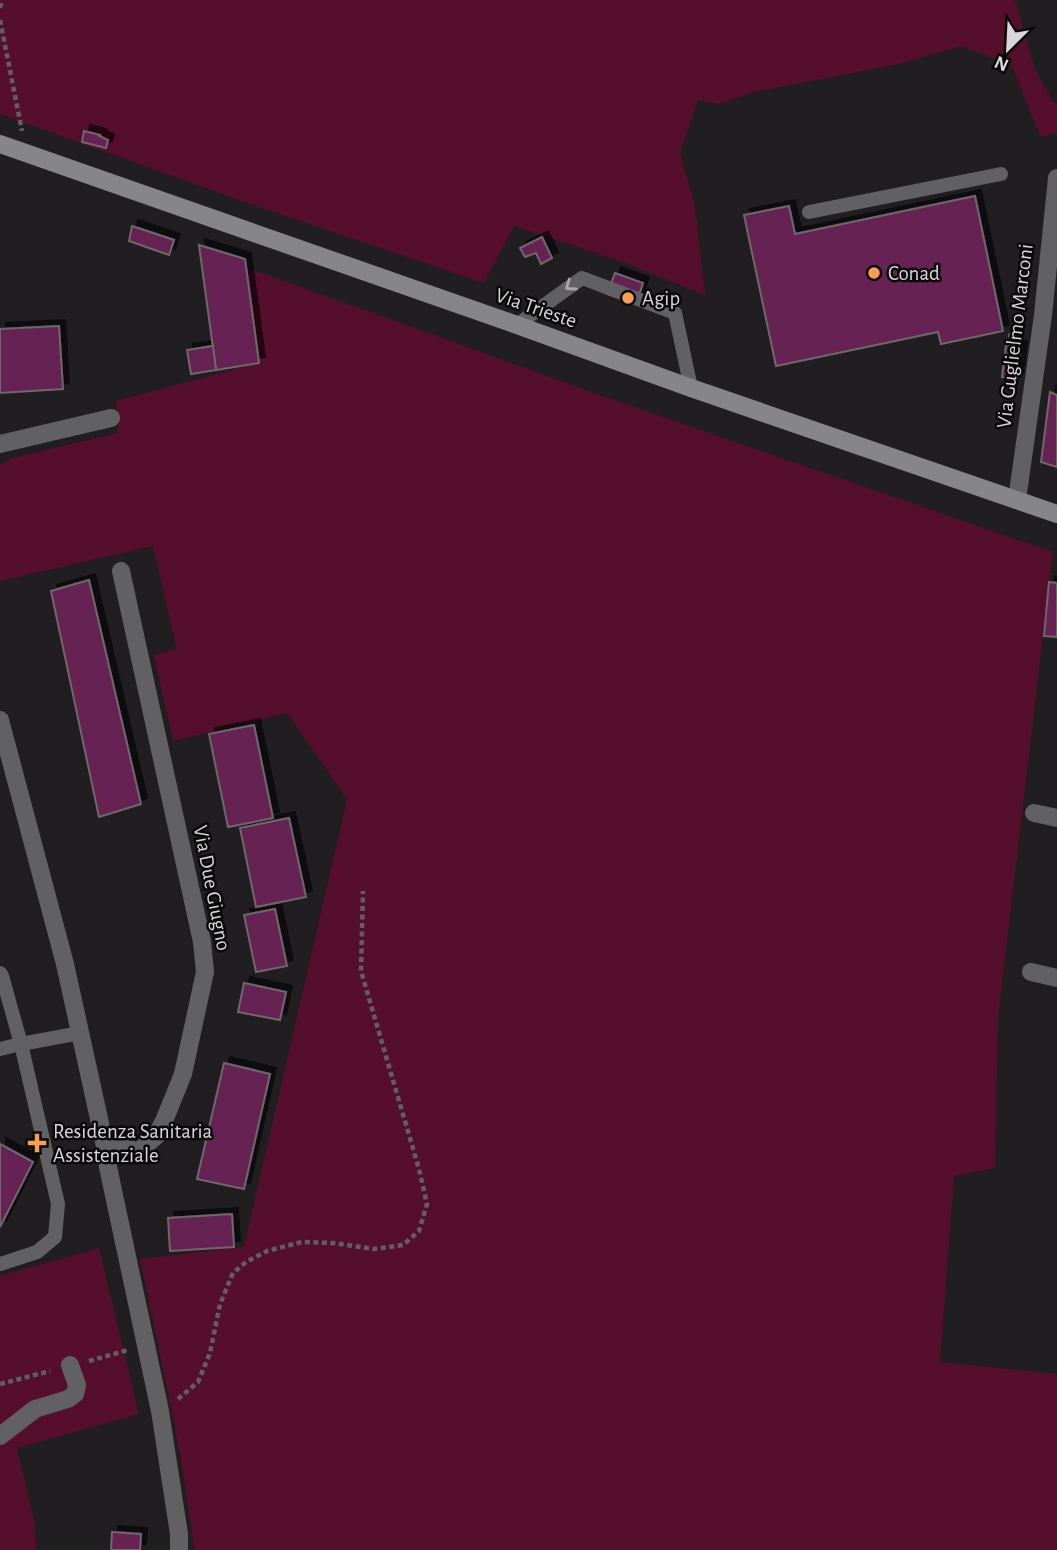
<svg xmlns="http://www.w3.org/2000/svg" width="1057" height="1550" viewBox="0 0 1057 1550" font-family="'Alegreya Sans',sans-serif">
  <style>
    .green { fill: #550f2d }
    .building { fill: #662053; stroke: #6e686c; stroke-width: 2; filter: url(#shadow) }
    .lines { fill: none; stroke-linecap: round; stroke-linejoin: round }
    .path { stroke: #625f63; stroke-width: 4.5; stroke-dasharray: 5 3.5; stroke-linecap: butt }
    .lane { stroke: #616063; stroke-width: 14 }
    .street { stroke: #616063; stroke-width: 18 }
    .secondary { stroke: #868589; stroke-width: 18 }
    .oneway { stroke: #a9a7aa }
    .poi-dot { fill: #fb9e50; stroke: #0a090a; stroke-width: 2.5 }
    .labels { text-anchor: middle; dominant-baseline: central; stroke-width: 5; stroke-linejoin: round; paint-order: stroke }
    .poi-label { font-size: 21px; fill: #d9d6d9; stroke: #0a090a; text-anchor: start }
    .street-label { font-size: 21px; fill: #d9d6d9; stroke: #0a090a }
  </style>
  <defs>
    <filter id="shadow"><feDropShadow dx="6" dy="-6" stdDeviation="0" flood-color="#0009"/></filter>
  </defs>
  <rect width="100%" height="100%" fill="#211e22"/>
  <g class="green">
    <path d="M0,0H1015L1034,67L1053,102L1057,103V133L1041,137L1011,65L961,46L899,64L754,92L719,104L698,100L680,152L695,207L705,295L615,259L514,226L484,283L259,207L0,114Z"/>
    <path d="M246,267L594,393L1053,552L998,1016L995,1168L954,1176L940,1362L1057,1374V1550H194C183,1452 160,1356 140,1259L244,1247L347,799L287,713L173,741L154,655L177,649L153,546L0,581V465L12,458L118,433L116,401L258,363Z"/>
    <path d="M99,1248L139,1414L17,1448L35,1525L36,1550H0V1276Z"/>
  </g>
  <g class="building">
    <path d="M84,131L100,135L99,136L108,140L106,148L82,142Z"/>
    <path d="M975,196L1003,331L941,344L938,332L776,366L744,215L789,206L795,234Z"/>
    <path d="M132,226L174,240L169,255L129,241Z"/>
    <path d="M542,237L552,258L541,264L536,253L525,257L520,248Z"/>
    <path d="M199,245L245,259L259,363L216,370Z"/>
    <path d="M615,273L643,283L636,304L607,294Z"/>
    <path d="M59,326L63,389L0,393V329Z"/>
    <path d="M1006,345L1021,347L1017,378L1002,377Z"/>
    <path d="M213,346L216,370L191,374L187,350Z"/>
    <path d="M1050,392L1057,395V467L1041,462Z"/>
    <path d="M89,580L141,804L99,817L51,591Z"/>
    <path d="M1049,582L1057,583V637L1044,636Z"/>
    <path d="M254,725L273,818L228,827L209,734Z"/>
    <path d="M289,818L306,897L256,907L240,828Z"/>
    <path d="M275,909L287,966L256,972L244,915Z"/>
    <path d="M244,983L286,992L280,1020L238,1012Z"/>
    <path d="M224,1063L270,1074L244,1189L197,1179Z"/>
    <path d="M0,1144L33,1162L0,1227Z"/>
    <path d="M232,1214L234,1247L170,1251L168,1218Z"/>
    <path d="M112,1532L141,1534L140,1550H111Z"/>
  </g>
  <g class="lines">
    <g class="path">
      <path d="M0,8L2,0"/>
      <path d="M0,20L22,131"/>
      <path d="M1008,335L1019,337"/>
      <path d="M89,1361L128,1350"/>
      <path d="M0,1384L50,1371"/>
      <path d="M178,1399L198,1382L210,1353L220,1304L233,1273L246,1262L267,1251L302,1242L333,1243L374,1249L403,1245L419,1231L427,1204L419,1169L361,971L363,891"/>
    </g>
    <g class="lane">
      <path d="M809,212L1001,174"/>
      <path d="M517,325L582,278L675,313L691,388"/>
      <path d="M0,973L2,976L21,1044L80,1033"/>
      <path d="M0,1049L21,1044L58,1204L55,1237L37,1252L0,1264"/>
    </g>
    <g class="street">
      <path d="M0,444L111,418"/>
      <path d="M1017,500L1043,315L1057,178"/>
      <path d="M0,720L65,964L105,1146L139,1151L156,1136L164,1121L183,1074L205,972L202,942L121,571"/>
      <path d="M1034,813L1057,818"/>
      <path d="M1031,972L1057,978"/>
      <path d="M105,1146L108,1167L160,1411L179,1534V1550"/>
      <path d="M0,1436L35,1409L68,1399L75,1394L77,1385L70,1365"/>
    </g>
    <path class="secondary" d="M0,144L517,325L691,388L1057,514"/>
  </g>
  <defs><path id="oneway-chevron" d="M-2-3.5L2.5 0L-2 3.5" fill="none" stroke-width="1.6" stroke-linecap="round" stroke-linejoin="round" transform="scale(1.75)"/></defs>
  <use class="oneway" href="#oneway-chevron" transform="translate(570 286) rotate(145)"/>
  <g class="poi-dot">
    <circle cx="874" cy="273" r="7"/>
    <circle cx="628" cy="298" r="7"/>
    <path d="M33.5 1132.5h7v7h7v7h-7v7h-7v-7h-7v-7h7z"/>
  </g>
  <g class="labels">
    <g class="poi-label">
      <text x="888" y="273">Conad</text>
      <text x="642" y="298">Agip</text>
      <text x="53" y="1131">Residenza Sanitaria<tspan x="53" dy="24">Assistenziale</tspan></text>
    </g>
    <g class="street-label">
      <text transform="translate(536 308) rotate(19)">Via Trieste</text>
      <text transform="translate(1015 336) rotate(-83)">Via Guglielmo Marconi</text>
      <text transform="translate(212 888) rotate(79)">Via Due Giugno</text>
    </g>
  </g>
  <g transform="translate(1008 49) rotate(204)" stroke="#0a090a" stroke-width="5" paint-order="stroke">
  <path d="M0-5L12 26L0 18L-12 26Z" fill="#d9d6d9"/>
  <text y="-10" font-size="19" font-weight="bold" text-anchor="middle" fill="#d9d6d9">N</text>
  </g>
</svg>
